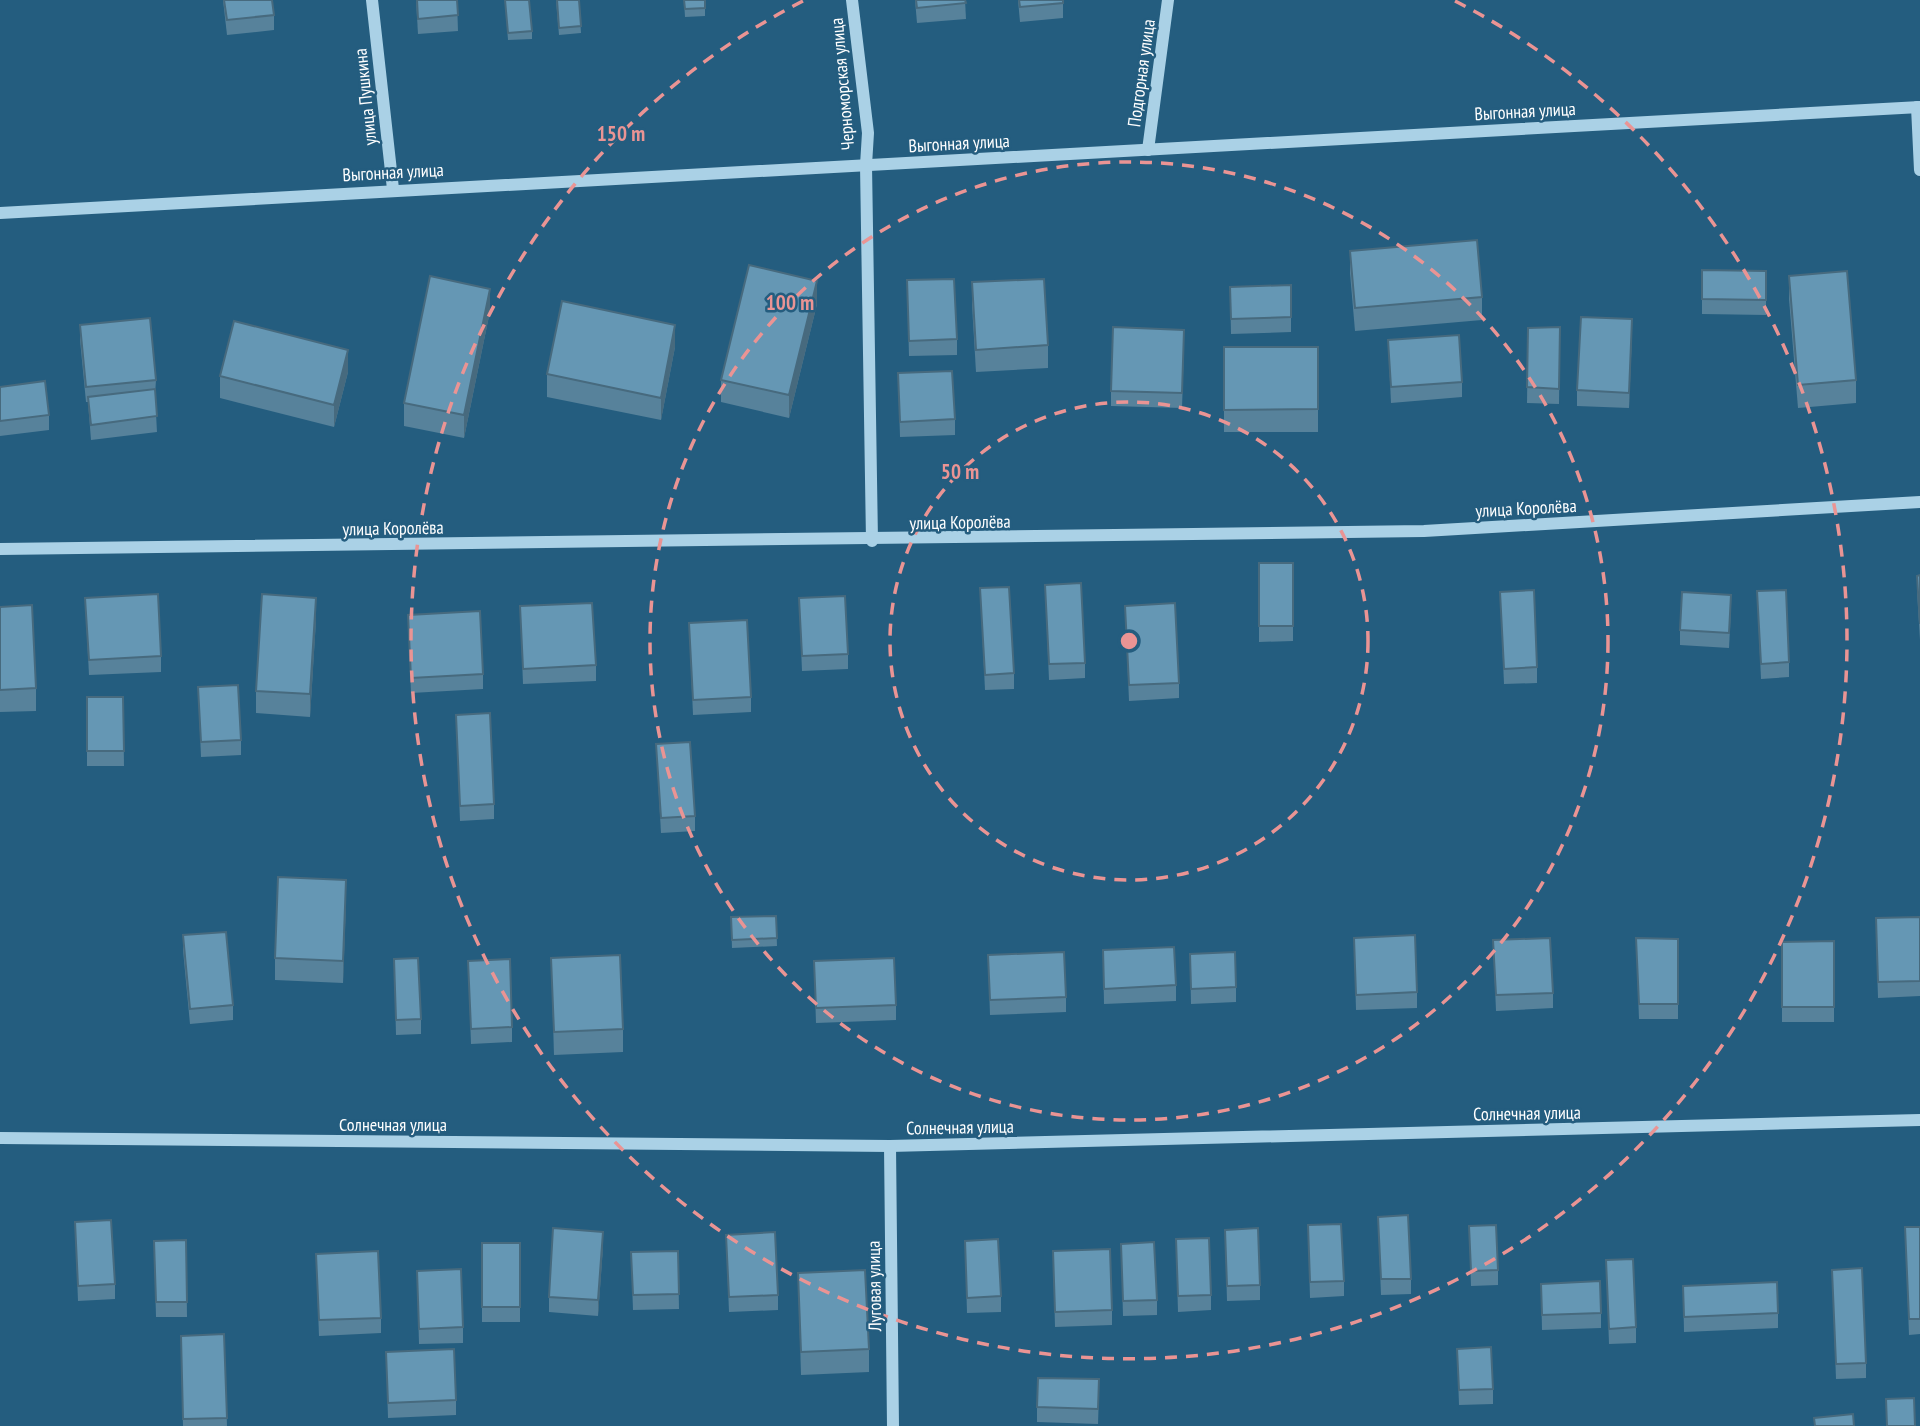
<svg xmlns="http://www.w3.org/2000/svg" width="1920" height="1426" viewBox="0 0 1920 1426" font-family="'PT Sans Narrow',sans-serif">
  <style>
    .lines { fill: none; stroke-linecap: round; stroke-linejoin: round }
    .minor { stroke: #aad1e6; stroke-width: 12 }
    .wall { fill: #57829b }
    .shaded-wall { fill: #476a7e }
    .building { fill: #6597b4; stroke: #476a7e; stroke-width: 2 }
    .ring { fill: none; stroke: #ea9494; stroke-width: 3.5; stroke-dasharray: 12 9 }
    .labels { text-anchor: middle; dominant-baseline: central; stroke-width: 5; stroke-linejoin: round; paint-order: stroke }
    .street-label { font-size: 18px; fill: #fff; stroke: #245d7f }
    .centre { fill: #ea9494; stroke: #245d7f; stroke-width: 3.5 }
    .ring-label { font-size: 21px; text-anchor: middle; font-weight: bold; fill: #ea9494; stroke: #245d7f; stroke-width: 5; stroke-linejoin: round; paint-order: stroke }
  </style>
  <rect width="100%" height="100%" fill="#245d7f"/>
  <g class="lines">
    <g class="minor">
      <path d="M372,0L393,189"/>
      <path d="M852,0L868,133L866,165L872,541"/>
      <path d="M1917,107L1920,170"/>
      <path d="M1148,150L1168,0"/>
      <path d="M0,213L1920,107"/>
      <path d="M0,549L1424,531L1920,502"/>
      <path d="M0,1138L890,1146L1920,1120"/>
      <path d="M890,1146L893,1426"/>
    </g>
  </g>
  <g class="wall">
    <path d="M223,0H272L274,15V30L227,35Z"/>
    <path d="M416,0H457L458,31L418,34Z"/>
    <path d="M505,0L532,31V39L508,40Z"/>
    <path d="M556,0H579L581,33L559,35Z"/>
    <path d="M684,0H705V16L685,17Z"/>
    <path d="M915,0H965L966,19L917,23Z"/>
    <path d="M1018,0H1063V18L1020,22Z"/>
    <path d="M1350,251L1482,297V320L1355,331L1350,273Z"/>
    <path d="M1766,271V315L1702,314V299Z"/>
    <path d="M1789,276L1856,380V403L1798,408L1789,299Z"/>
    <path d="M907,280L957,339V355L909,356Z"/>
    <path d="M972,282L1048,345V368L976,372L972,305Z"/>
    <path d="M1291,285V332L1231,334L1230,287Z"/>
    <path d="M817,304L789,418L721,402V380Z"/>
    <path d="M490,311L464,438L404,426V403Z"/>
    <path d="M80,325L156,380L155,395L157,432L91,440L88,402H86L80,340Z"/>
    <path d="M1560,327L1559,404L1527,403L1528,328Z"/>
    <path d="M1632,334L1629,408L1577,406V390Z"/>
    <path d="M1388,340L1462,382V397L1391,403Z"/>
    <path d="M1184,345L1182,408L1111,406V391Z"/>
    <path d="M675,347L661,420L547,397V374Z"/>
    <rect x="1224" y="347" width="94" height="85"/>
    <path d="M348,372L334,427L220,398V376Z"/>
    <path d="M898,373L955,419V435L900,437Z"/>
    <path d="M0,387L49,415V430L0,436Z"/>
    <path d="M1259,563H1293V641L1259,642Z"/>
    <path d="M1920,575V640L1917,591V576Z"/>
    <path d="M1045,585L1085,663V678L1049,680Z"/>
    <path d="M980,588L1014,673V689L985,690Z"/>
    <path d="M1757,591L1789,662V677L1761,679Z"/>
    <path d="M1500,592L1537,667V683L1504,684Z"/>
    <path d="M85,598L161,656V672L89,675Z"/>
    <path d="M799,598L848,654V669L802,671Z"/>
    <path d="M520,606L596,665V681L523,684Z"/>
    <path d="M1125,606L1179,683V698L1129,701Z"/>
    <path d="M0,607L36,688V711L0,712Z"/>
    <path d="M1731,610L1729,648L1680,645V630Z"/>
    <path d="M408,615L483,674V689L411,693Z"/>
    <path d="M316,620L310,717L256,713V691Z"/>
    <path d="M689,623L751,697V712L693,715Z"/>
    <path d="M198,687L241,740V755L201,757Z"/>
    <path d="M87,697H123L124,766H87Z"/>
    <path d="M456,715L494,804V819L460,821Z"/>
    <path d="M656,744L695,816V831L661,833Z"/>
    <path d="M346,902L343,983L275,980V958Z"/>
    <path d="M776,916L777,946L732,948L731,917Z"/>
    <path d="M1920,917V996L1878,998L1876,934Z"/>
    <path d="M183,935L233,1005V1020L190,1024L183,950Z"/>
    <path d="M1354,938L1417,992V1008L1356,1010Z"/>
    <path d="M1636,938L1678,939V1019H1639Z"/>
    <path d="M1493,940L1553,993V1008L1496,1011Z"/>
    <path d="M1834,941V1022H1782V942Z"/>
    <path d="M1103,950L1176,985V1001L1104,1004Z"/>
    <path d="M1190,954L1236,987V1002L1191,1004Z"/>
    <path d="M988,955L1066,997V1012L990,1015Z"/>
    <path d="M551,958L623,1029V1052L554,1055Z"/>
    <path d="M394,959L421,1019V1034L396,1035Z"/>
    <path d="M468,961L512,1027V1042L471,1044Z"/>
    <path d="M814,961L896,1005V1020L816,1023Z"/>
    <path d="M1378,1217L1411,1279V1294L1381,1295Z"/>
    <path d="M75,1222L115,1284V1299L78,1301Z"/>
    <path d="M1308,1225L1344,1281V1296L1310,1298Z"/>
    <path d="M1469,1226L1498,1270V1285L1471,1286Z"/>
    <path d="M1905,1227H1920V1334L1909,1335Z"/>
    <path d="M1225,1230L1260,1285V1300L1227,1301Z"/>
    <path d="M726,1235L778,1295V1310L729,1312Z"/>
    <path d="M1176,1239L1211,1295V1310L1178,1312Z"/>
    <path d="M186,1240L187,1317H156L154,1241Z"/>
    <path d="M965,1241L1001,1296V1312L967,1313Z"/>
    <rect x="482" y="1243" width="38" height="79"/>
    <path d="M1121,1244L1157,1300V1315L1123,1316Z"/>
    <path d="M603,1247L598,1316L549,1312V1297Z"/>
    <path d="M678,1251L679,1309L633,1310L631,1252Z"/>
    <path d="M1053,1251L1112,1310V1325L1055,1327Z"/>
    <path d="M316,1254L381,1318V1333L319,1336Z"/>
    <path d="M1606,1260L1636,1327V1343L1609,1344Z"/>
    <path d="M1832,1270L1866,1363V1378L1836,1379Z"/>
    <path d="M417,1271L463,1327V1343L419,1344Z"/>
    <path d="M798,1273L869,1349V1372L801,1375Z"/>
    <path d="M1541,1284L1601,1313V1328L1542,1330Z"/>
    <path d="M1683,1286L1778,1313V1328L1684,1332Z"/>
    <path d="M224,1334L227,1426H183L181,1351Z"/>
    <path d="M1457,1349L1493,1389V1404L1459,1405Z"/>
    <path d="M386,1352L456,1400V1415L388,1418Z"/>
    <path d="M1099,1394L1098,1424L1037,1422V1407Z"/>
  </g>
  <g class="shaded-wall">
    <path d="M817,281V304L789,418V395Z"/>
    <path d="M490,289V311L464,438V415Z"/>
    <path d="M1632,319V334L1629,408V393Z"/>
    <path d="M675,325V347L661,420V398Z"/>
    <path d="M348,350V372L334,427V405Z"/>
    <path d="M316,598V620L310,717V694Z"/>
    <path d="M346,880V902L343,983V961Z"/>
    <path d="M603,1232V1247L598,1316V1300Z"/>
  </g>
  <g class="building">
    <path d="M224,0H272L274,15L227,20Z"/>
    <path d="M417,0H457L458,15L418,19Z"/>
    <path d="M505,0H529L532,31L508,33Z"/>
    <path d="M557,0H579L581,26L559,28Z"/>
    <path d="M684,0H705V8L685,9Z"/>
    <path d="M916,0H965L966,3L917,8Z"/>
    <path d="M1019,0H1063V3L1020,7Z"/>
    <path d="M1477,240L1482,297L1355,308L1350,251Z"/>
    <path d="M749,265L817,281L789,395L721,380Z"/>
    <path d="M1702,270L1766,271V300L1702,299Z"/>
    <path d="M1847,271L1856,380L1798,385L1789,276Z"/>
    <path d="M430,276L490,289L464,415L404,403Z"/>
    <path d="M954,279L957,339L909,341L907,280Z"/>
    <path d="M1044,279L1048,345L976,350L972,282Z"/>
    <path d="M1291,285V317L1231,319L1230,287Z"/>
    <path d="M562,301L675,325L661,398L547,374Z"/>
    <path d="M1581,317L1632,319L1629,393L1577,390Z"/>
    <path d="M150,318L156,380L86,387L80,325Z"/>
    <path d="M234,321L348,350L334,405L220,376Z"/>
    <path d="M1113,327L1184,330L1182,393L1111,391Z"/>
    <path d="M1560,327L1559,389L1527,387L1528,328Z"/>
    <path d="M1459,335L1462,382L1391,387L1388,340Z"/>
    <path d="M1224,347H1318V409L1224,410Z"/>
    <path d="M952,371L955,419L900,422L898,373Z"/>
    <path d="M45,381L49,415L0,421V387Z"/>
    <path d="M155,389L157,416L91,425L88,397Z"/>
    <rect x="1259" y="563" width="34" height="63"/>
    <path d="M1920,575V624L1917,576Z"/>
    <path d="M1081,583L1085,663L1049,664L1045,585Z"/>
    <path d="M1009,587L1014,673L985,675L980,588Z"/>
    <path d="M1534,590L1537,667L1504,669L1500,592Z"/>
    <path d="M1786,590L1789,662L1761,664L1757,591Z"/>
    <path d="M1682,592L1731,595L1729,633L1680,630Z"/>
    <path d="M158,594L161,656L89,660L85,598Z"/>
    <path d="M262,594L316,598L310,694L256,691Z"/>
    <path d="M845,596L848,654L802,656L799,598Z"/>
    <path d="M592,603L596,665L523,669L520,606Z"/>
    <path d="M1175,603L1179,683L1129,685L1125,606Z"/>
    <path d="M32,605L36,688L0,690V607Z"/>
    <path d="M480,611L483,674L411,678L408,615Z"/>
    <path d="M747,620L751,697L693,700L689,623Z"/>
    <path d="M238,685L241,740L201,742L198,687Z"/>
    <path d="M87,697H123L124,751H87Z"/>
    <path d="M490,713L494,804L460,806L456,715Z"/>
    <path d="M690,742L695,816L661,818L656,744Z"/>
    <path d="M278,877L346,880L343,961L275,958Z"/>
    <path d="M776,916L777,938L732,940L731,917Z"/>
    <path d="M1920,917V981L1878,982L1876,918Z"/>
    <path d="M226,932L233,1005L190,1009L183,935Z"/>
    <path d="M1415,935L1417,992L1356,995L1354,938Z"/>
    <path d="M1550,938L1553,993L1496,995L1493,940Z"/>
    <path d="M1636,938L1678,939V1004H1639Z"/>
    <path d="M1834,941V1007H1782V942Z"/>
    <path d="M1174,947L1176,985L1104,989L1103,950Z"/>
    <path d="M1064,952L1066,997L990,1000L988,955Z"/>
    <path d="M1235,952L1236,987L1191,989L1190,954Z"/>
    <path d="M620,955L623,1029L554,1032L551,958Z"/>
    <path d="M418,958L421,1019L396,1020L394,959Z"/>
    <path d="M894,958L896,1005L816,1008L814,961Z"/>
    <path d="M510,959L512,1027L471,1029L468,961Z"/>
    <path d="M1408,1215L1411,1279H1381L1378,1217Z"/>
    <path d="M111,1220L115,1284L78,1286L75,1222Z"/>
    <path d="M1341,1224L1344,1281L1310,1282L1308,1225Z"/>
    <path d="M1496,1225L1498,1270L1471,1271L1469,1226Z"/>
    <path d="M1905,1227H1920V1319H1909Z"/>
    <path d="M553,1228L603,1232L598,1300L549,1297Z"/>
    <path d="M1258,1228L1260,1285L1227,1286L1225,1230Z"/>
    <path d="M775,1232L778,1295L729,1297L726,1235Z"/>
    <path d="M1209,1238L1211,1295L1178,1296L1176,1239Z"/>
    <path d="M998,1239L1001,1296L967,1298L965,1241Z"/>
    <path d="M186,1240L187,1302H156L154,1241Z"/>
    <path d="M1154,1242L1157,1300L1123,1301L1121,1244Z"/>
    <rect x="482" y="1243" width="38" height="64"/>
    <path d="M1110,1249L1112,1310L1055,1312L1053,1251Z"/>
    <path d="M378,1251L381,1318L319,1320L316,1254Z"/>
    <path d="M678,1251L679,1294L633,1295L631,1252Z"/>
    <path d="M1633,1259L1636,1327L1609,1329L1606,1260Z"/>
    <path d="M1862,1268L1866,1363L1836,1364L1832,1270Z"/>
    <path d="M461,1269L463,1327L419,1329L417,1271Z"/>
    <path d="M865,1270L869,1349L801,1352L798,1273Z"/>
    <path d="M1600,1281L1601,1313L1542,1315L1541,1284Z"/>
    <path d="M1777,1282L1778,1313L1684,1317L1683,1286Z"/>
    <path d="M224,1334L227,1418L183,1419L181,1336Z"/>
    <path d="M1491,1347L1493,1389L1459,1390L1457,1349Z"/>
    <path d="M454,1349L456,1400L388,1403L386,1352Z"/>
    <path d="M1038,1378L1099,1379L1098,1409L1037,1407Z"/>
    <path d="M1914,1398L1915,1426H1887L1886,1399Z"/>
    <path d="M1853,1414L1854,1426H1815L1814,1418Z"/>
  </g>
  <g class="ring">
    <circle cx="1129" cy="641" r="239"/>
    <circle cx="1129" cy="641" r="479"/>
    <path d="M1455 1A718 718 0 1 1 803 1"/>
  </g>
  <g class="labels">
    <g class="street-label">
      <text transform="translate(1141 73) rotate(-82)">Подгорная улица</text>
      <text transform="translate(842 84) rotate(-95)">Черноморская улица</text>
      <text transform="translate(365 97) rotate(-96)">улица Пушкина</text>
      <text transform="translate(1525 111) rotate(-3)">Выгонная улица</text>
      <text transform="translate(959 143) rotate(-3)">Выгонная улица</text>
      <text transform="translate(393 172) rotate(-3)">Выгонная улица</text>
      <text transform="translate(1526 508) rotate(-3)">улица Королёва</text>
      <text transform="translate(960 522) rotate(-1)">улица Королёва</text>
      <text transform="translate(393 528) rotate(-1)">улица Королёва</text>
      <text transform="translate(1527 1113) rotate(-1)">Солнечная улица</text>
      <text x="393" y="1124">Солнечная улица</text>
      <text transform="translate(960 1127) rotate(-1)">Солнечная улица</text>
      <text transform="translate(874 1286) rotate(-91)">Луговая улица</text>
    </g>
  </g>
  <circle cx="1129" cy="641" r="10" class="centre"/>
  <g class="ring-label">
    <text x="621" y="141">150 m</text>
    <text x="790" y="310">100 m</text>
    <text x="960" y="479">50 m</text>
  </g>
</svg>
